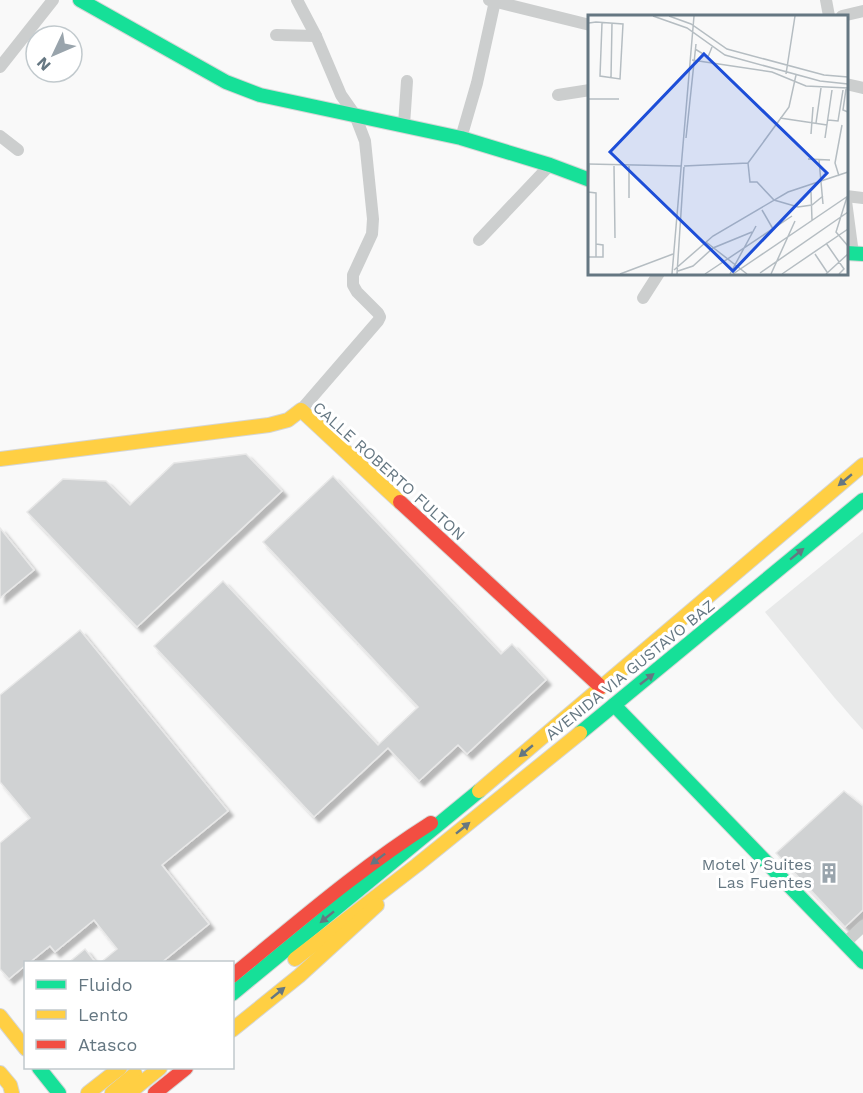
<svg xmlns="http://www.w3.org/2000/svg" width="863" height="1093" viewBox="0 0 863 1093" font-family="'Work Sans',sans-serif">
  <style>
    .built { fill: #e8e9e9 }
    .building { fill: #d0d2d3; stroke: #e8e8e8; stroke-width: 1.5; filter: url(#shadow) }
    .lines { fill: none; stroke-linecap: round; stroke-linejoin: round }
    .fast-casing { stroke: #d5d6d6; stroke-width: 16 }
    .slow-casing { stroke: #d5d6d6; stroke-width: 16 }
    .jam-casing { stroke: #d5d6d6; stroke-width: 16 }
    .street { stroke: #cccece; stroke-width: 12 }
    .fast { stroke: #16e098; stroke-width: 14 }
    .slow { stroke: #ffcf43; stroke-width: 14 }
    .jam { stroke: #f24e42; stroke-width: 14 }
    .oneway { fill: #657782 }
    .labels { text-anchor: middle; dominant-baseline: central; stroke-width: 6; stroke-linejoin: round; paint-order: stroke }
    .street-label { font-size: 16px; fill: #657782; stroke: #fff }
    .poi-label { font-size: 16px; fill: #657782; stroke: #fff; text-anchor: end }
    .inset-road { fill: none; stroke: #b5bdc2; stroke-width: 1.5 }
    .view { fill: #1d4ed8; fill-opacity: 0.15; stroke: #1d4ed8; stroke-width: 3 }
    .inset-edge { fill: none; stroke: #657782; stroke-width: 3 }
  </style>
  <defs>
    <filter id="shadow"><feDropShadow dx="5" dy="5" stdDeviation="1.5" flood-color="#0004"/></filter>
  </defs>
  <rect width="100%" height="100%" fill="#f9f9f9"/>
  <path class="built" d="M863,532V730L834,697L765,612Z"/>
  <g class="building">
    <path d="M246,454L282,491L137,627L27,512L63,479L106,481L130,505L174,463Z"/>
    <path d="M333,476L501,654L512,644L546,680L467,754L458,745L419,781L388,748L314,817L154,646L223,581L378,745L418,707L263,542Z"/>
    <path d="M0,528L34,570L0,598Z"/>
    <path d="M80,630L228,811L162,865L209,924L161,963H100L117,949L94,920L55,952L50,946L29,963H26V965L9,979L0,969V843L30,818L0,782V695Z"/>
    <path d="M844,791L863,806V910L845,927L776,853Z"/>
    <path d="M85,949L96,963H68Z"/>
  </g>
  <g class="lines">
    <g class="fast-casing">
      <g id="fast">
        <path d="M80,0L226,82L260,95L461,138L550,165L590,180"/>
        <path d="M846,253L863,254"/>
        <path d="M614,705L863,962"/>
        <path d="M580,733L863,500"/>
        <path d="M232,994L479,791"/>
        <path d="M39,1068L59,1093"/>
      </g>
    </g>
    <g class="slow-casing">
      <g id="slow">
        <path d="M0,459L269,425L288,420L301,410L400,502"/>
        <path d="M479,791L863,465"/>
        <path d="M295,959L417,865L580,733"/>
        <path d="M0,1016L26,1049"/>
        <path d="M232,1030L299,976L377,905"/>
        <path d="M0,1073L10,1085L12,1093"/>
        <path d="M88,1093L120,1068"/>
        <path d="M112,1093L135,1074"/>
        <path d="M129,1093L160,1068"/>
      </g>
    </g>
    <g class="jam-casing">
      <g id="jam">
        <path d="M400,502L601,687"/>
        <path d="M232,976C297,923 360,868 431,823"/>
        <path d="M155,1093L186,1068"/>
      </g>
    </g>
    <g class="street">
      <path d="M297,0L316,36L341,95L355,115L365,141L373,219L372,234L353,275V285L357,292L378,313L380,317L378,321L301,410"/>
      <path d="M489,0L590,25"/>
      <path d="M826,0L829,16"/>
      <path d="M842,16L863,11"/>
      <path d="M276,35L316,36"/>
      <path d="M0,67L53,0"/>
      <path d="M846,84L863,88"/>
      <path d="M558,95L590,90"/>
      <path d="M404,125L407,81"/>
      <path d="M0,136L18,150"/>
      <path d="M461,138L477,83L495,1"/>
      <path d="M846,196L863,198"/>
      <path d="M846,201L853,254"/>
      <path d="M479,240L550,165"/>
      <path d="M643,298L659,273"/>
      <path d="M844,944L863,926"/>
    </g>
    <use href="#fast" class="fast"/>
    <use href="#slow" class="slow"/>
    <use href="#jam" class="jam"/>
  </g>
  <defs><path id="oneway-solid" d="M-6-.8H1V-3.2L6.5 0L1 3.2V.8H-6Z" transform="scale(1.5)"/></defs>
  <g class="oneway">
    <use href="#oneway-solid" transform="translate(845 480) rotate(140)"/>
    <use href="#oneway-solid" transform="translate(797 554) rotate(-39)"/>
    <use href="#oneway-solid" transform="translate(647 679) rotate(-38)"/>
    <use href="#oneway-solid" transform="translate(526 751) rotate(140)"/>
    <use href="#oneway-solid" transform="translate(463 828) rotate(-39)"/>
    <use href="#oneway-solid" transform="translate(378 859) rotate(143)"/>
    <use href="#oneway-solid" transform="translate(327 917) rotate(141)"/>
    <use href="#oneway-solid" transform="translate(278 993) rotate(-39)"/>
  </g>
  <defs>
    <g id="building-bare" transform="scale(1.62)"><path d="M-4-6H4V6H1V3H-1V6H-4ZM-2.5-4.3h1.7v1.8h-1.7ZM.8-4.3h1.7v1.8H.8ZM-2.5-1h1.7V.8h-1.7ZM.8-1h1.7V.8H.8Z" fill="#99a4ac" stroke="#fff" stroke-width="2.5" paint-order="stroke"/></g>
  </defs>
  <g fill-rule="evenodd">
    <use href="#building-bare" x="829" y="873"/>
  </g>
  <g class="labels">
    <g class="street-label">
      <text transform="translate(389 471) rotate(42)">CALLE ROBERTO FULTON</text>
      <text transform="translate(630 670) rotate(-39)">AVENIDA VIA GUSTAVO BAZ</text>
    </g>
    <g class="poi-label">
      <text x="812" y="864">Motel y Suites<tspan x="812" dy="18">Las Fuentes</tspan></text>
    </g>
  </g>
  <g transform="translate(588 15)">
    <rect width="260" height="260" fill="#f9f9f9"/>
    <path class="inset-road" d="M65,1L99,13L137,40L232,66L260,69M81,1L103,9L139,34L236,60L260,62M1,8L8,7L35,9L32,64L12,61L14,8M107,34L120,42L124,32M104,45L184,57L218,71L260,73M198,59L207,1M23,63L24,8M258,74L255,95L260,97M0,84H31M192,103L239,110M240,105L250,106L255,75M228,108L233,73M223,119L225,92M98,123L108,29M237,123L244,75M220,144L242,145M231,145L235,189M160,148L162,167H169L186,185L210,192L224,190L235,181M0,149L93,151M26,151L27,223M96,151L160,148L201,92L208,60M251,161L247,148L254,110M0,177L8,178V242M0,177L1,149M223,177L224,205M259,182L248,217L260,231M41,183V151M174,195L185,214M118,227L159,259M238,228L256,254L251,259M227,239L239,257M0,242H15V230L8,229M86,255L125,221L200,177L260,157M90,256L105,251L125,233L164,217M172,258L260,197M32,259L85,239M84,259L106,1M89,259L96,152M117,259L204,201M142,259L168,211M145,259L260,181M183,259L207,206M194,259L260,214M238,259L260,239"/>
    <path class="view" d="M116,39L239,158L145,256L22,137Z"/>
    <rect width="260" height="260" class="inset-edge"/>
  </g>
  <rect x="24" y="961" width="210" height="108" fill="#ffffff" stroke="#c1c9cd" stroke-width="1.5"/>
  <rect x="36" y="980" width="30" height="9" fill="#16e098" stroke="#c1c9cd" stroke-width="1.5"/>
  <text x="78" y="991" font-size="18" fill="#657782">Fluido</text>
  <rect x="36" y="1010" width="30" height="9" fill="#ffcf43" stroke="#c1c9cd" stroke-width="1.5"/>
  <text x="78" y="1021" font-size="18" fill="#657782">Lento</text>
  <rect x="36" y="1040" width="30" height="9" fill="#f24e42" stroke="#c1c9cd" stroke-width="1.5"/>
  <text x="78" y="1051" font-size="18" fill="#657782">Atasco</text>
  <g transform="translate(54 54) rotate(226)"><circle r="28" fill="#ffffff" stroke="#c1c9cd" stroke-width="1.5"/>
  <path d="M0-4.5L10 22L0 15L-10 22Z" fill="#99a4ac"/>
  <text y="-9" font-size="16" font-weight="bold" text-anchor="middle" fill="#657782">N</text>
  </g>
</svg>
